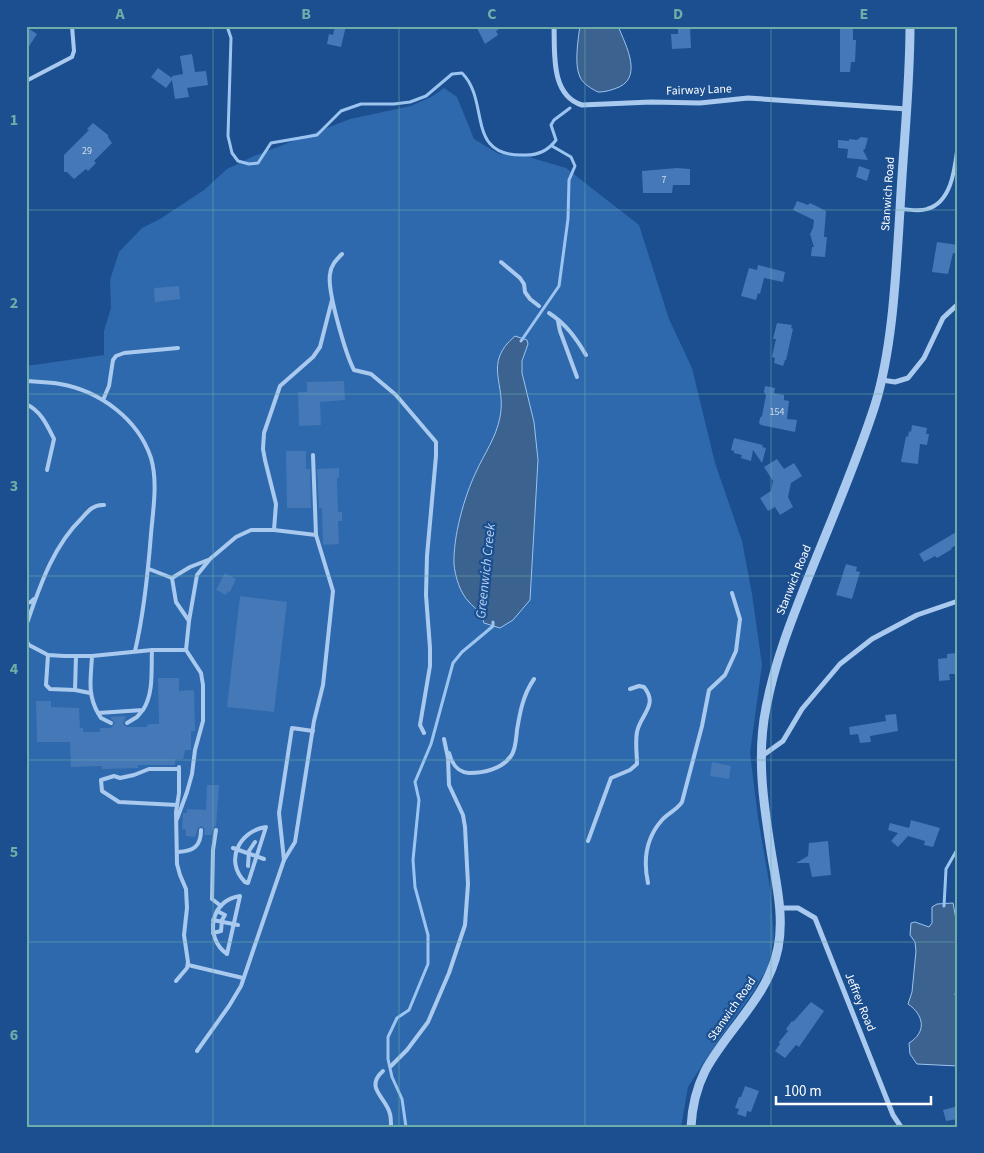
<svg xmlns="http://www.w3.org/2000/svg" width="984" height="1153" viewBox="0 0 984 1153" font-family="'Source Sans 3',sans-serif">
  <style>
    .green { fill: #2e69ad }
    .water { fill: #3c6290; stroke: #9cc4f0 }
    .lines { fill: none; stroke-linecap: round; stroke-linejoin: round }
    .stream { stroke: #9cc4f0; stroke-width: 3 }
    .building { fill: #4478b7 }
    .service { stroke: #a9c9ee; stroke-width: 4 }
    .minor { stroke: #a9c9ee; stroke-width: 5 }
    .tertiary { stroke: #a9c9ee; stroke-width: 9 }
    .grid { fill: none; stroke: #6fada8; stroke-width: 1; stroke-opacity: 0.55 }
    .labels { text-anchor: middle; dominant-baseline: central; stroke-width: 4.5; stroke-linejoin: round; paint-order: stroke }
    .number-label { font-size: 10px; fill: #d0dded }
    .street-label { font-size: 12px; fill: #fff; stroke: #1b4f8f }
    .water-label { font-size: 14px; font-style: italic; fill: #b5d3f5; stroke: #1b4f8f }
    .neatline { fill: none; stroke: #6fada8; stroke-width: 2 }
    .grid-label { font-size: 16px; text-anchor: middle; font-weight: bold; fill: #6fada8 }
  </style>
  <rect width="100%" height="100%" fill="#1b4f8f"/>
  <path class="green" d="M444,88L457,97L474,139L499,154L522,155L566,168L639,225L669,319L692,368L715,463L742,541L752,594L762,665L750,753L758,818L770,888L774,937L768,967L752,994L716,1044L688,1087L681,1127H26V366L104,355V331L111,308L110,280L119,252L142,228L160,219L204,190L227,169L254,156L350,119L411,106L433,96Z"/>
  <g class="water">
    <path d="M580,26H618C626,46 645,80 614,89C608,91 604,92 598,92C592,89 583,84 580,77C574,65 578,40 580,26Z"/>
    <path d="M515,336L527,340L528,344L522,361V373L534,422L538,460L530,600L513,620L500,628L484,623C480,609 478,612 469,602C460,593 455,576 454,564C453,537 464,497 476,472C484,454 496,438 500,417C507,384 482,364 515,336Z"/>
    <path d="M953,903L958,930V979L955,995L958,997V1066L917,1064L910,1054L909,1043C927,1032 924,1015 908,1004L912,992L916,951L915,942L910,935L911,923L915,922L929,927L932,923V907L937,904Z"/>
  </g>
  <g class="lines">
    <g class="stream">
      <path d="M227,26L231,38L228,136L232,153L238,161L249,164L258,163L271,143L317,135L341,111L361,104H394L410,102L426,96L452,74L462,73C491,102 464,158 526,155C538,155 548,151 556,140L551,125L554,120L570,108"/>
      <path d="M521,341L559,286L568,219L569,180L575,166L571,157L552,146"/>
      <path d="M944,906L946,869L958,848"/>
      <path d="M406,1127L402,1099L392,1077L388,1059V1037L397,1018L409,1010L428,964V935L415,887L413,860L419,800L415,782L431,744L453,663L462,652L486,632L493,626V622"/>
    </g>
  </g>
  <g class="building">
    <path d="M335,26H346L341,47L327,44L329,34L333,35Z"/>
    <path d="M476,26H504L496,31L498,35L485,44Z"/>
    <path d="M678,26H690L691,48L672,49L671,34H678Z"/>
    <path d="M840,26H853V40H856L855,62H851L850,72H840Z"/>
    <path d="M26,27L37,34L26,51Z"/>
    <path d="M192,54L195,72L206,71L208,85L187,88L189,97L175,99L172,80L166,88L151,77L158,68L172,78V76L183,74L180,56Z"/>
    <path d="M93,123L108,135V137L112,143L94,161L96,163L88,171L86,169L74,179L67,172H64V155L89,130L87,129Z"/>
    <path d="M861,137L868,138L865,149L863,150L868,160L847,158L848,149L838,148V140L849,141V139L857,140Z"/>
    <path d="M859,166L870,170L867,181L856,177Z"/>
    <path d="M677,168L690,169V185H673L672,193H643L642,171Z"/>
    <path d="M797,201L808,205L810,203L826,211L824,237H827L825,257L811,256L812,247H814L810,234L813,228L814,220L793,210Z"/>
    <path d="M937,242L958,245V254L953,253L948,274L932,272Z"/>
    <path d="M758,265L785,272L783,282L764,278L760,294L758,293L756,300L741,296L749,268L757,270Z"/>
    <path d="M179,286L180,299L155,302L154,288Z"/>
    <path d="M777,323L792,325L791,328L793,329L786,360H785L783,366L774,363L775,358L772,357L776,339H773Z"/>
    <path d="M344,381L345,400L320,402L321,425L299,426L298,392H307V382Z"/>
    <path d="M765,386L775,388L774,393L784,395V400L789,401L787,419L797,420L795,432L761,425L759,423L760,418L762,416L766,395L764,392Z"/>
    <path d="M912,425L927,428L926,434H929L927,445L920,444L918,464L901,462L906,436L908,437L909,431L911,432Z"/>
    <path d="M734,438L763,445L762,447L766,448L762,463L753,450L751,461L741,458L742,455L734,453V451L731,450Z"/>
    <path d="M286,451H306V469H310L311,508H287Z"/>
    <path d="M777,459L784,469L794,463L802,476L791,483L788,497L793,507L780,515L775,507L768,511L760,498L771,491L773,481L764,467Z"/>
    <path d="M339,468V478H337L338,512H342V521H338L339,544L323,545L322,508H319L317,469Z"/>
    <path d="M958,531V544L951,548L952,549L937,558L935,556L924,562L919,554Z"/>
    <path d="M846,564L857,567L856,571L860,572L852,599L836,595Z"/>
    <path d="M225,573L236,579L230,592L228,591L226,595L216,590Z"/>
    <path d="M240,596L287,602L274,712L227,707Z"/>
    <path d="M958,653V674H949L950,680L939,681L938,659L947,658V654Z"/>
    <path d="M158,678H179V691L194,690L195,731H191V750H185L183,759H175V765H138V768L102,769V766L71,767L70,742H37L36,701H51V707L79,708L80,728H83V732H100V728H111L115,723L110,717L126,716L123,724L127,727H147V725L150,724H159Z"/>
    <path d="M896,714L898,731L870,736L871,742L860,743L858,734L850,735L849,727L886,721L885,715Z"/>
    <path d="M712,762L731,766L729,779L710,776Z"/>
    <path d="M207,785H219L216,826L213,828L211,835H204L205,829L201,826L198,828L195,837L186,836V830L182,829L183,813H187V809L206,810Z"/>
    <path d="M911,820L940,828L933,847L924,845L925,841L908,836L898,847L891,841L898,833L888,830L890,823L909,828Z"/>
    <path d="M828,841L831,875L812,877L809,863H796L808,856L809,843Z"/>
    <path d="M811,1002L824,1011L799,1047L796,1045L785,1058L775,1051L780,1044L779,1042L788,1031L786,1029L792,1021L793,1022Z"/>
    <path d="M745,1086L759,1091L751,1112L747,1111L746,1117L737,1114L739,1109L735,1108L739,1097H741Z"/>
    <path d="M958,1106V1119L946,1121L943,1110Z"/>
  </g>
  <g class="lines">
    <g class="service">
      <path d="M26,81L72,57L74,51L72,26"/>
      <path d="M900,209C908,209 919,212 927,209C953,202 955,165 958,144"/>
      <path d="M342,254C336,260 331,265 330,274C327,291 346,355 354,370L371,374L396,395L436,442V456L427,556L426,595L430,648V666L420,725L424,733"/>
      <path d="M501,262L520,278L524,284L525,292L530,299L539,306"/>
      <path d="M549,313C566,324 576,338 586,355"/>
      <path d="M558,321L560,331L577,377"/>
      <path d="M26,381C38,382 49,382 60,384C100,391 138,419 151,458C158,482 153,510 151,534C148,573 144,613 135,651"/>
      <path d="M103,400L109,386L113,360L116,356L124,353L178,348"/>
      <path d="M26,404C41,411 47,425 54,439L47,470"/>
      <path d="M274,530L276,504L265,460L263,449L264,433L280,386L313,357L320,347L332,300"/>
      <path d="M149,569L172,578"/>
      <path d="M172,578L176,602L189,621"/>
      <path d="M172,578L190,567L208,560"/>
      <path d="M26,603L31,602L34,599"/>
      <path d="M27,623C40,586 53,546 82,518C88,511 94,504 104,505"/>
      <path d="M26,639V621"/>
      <path d="M26,640L29,645L48,655L64,656H92L152,650H186L189,621L197,575L210,559L236,537L251,530H274L316,535"/>
      <path d="M48,655L46,685L50,689L75,690L90,693"/>
      <path d="M92,656C91,677 87,694 98,713L143,710C154,693 151,670 152,650"/>
      <path d="M75,690L76,656"/>
      <path d="M98,713L101,718L111,723"/>
      <path d="M127,723L137,717L142,711"/>
      <path d="M449,753C452,764 457,772 469,773C484,773 502,769 511,756C516,749 516,739 517,730C520,712 523,695 534,679"/>
      <path d="M177,805L119,802L102,791L101,780L114,776L120,778L134,775L149,769H179"/>
      <path d="M177,819L187,792L192,774L195,750L203,721V685L201,673L186,650"/>
      <path d="M266,827L248,883L245,882C224,861 239,831 266,827Z"/>
      <path d="M216,830L213,850L212,899L221,906"/>
      <path d="M588,841L611,778L630,770L637,764C637,754 635,742 637,732C640,715 659,705 644,687L639,686L630,689"/>
      <path d="M233,848L264,859"/>
      <path d="M178,852C193,851 201,847 201,830"/>
      <path d="M284,860L279,813L292,728L313,731"/>
      <path d="M248,866L249,851L255,842"/>
      <path d="M648,883C643,860 646,838 662,820C668,813 677,810 682,802L702,726L709,690L725,675L736,651L740,619L732,593"/>
      <path d="M240,896L227,954C204,938 210,900 240,896Z"/>
      <path d="M213,920L238,925"/>
      <path d="M213,933L221,931L222,920L225,915L217,911"/>
      <path d="M188,965L243,978"/>
      <path d="M176,981L187,968L188,962L184,935L187,908L186,889L180,875L177,864L176,812L179,793V767"/>
      <path d="M197,1051L229,1006L241,986L284,860L295,842L314,721L323,685L333,591L316,535L313,455"/>
      <path d="M391,1066L407,1050L428,1022L449,973L465,925L468,884L465,827L463,815L449,785L448,758L444,739"/>
      <path d="M383,1071C364,1088 386,1097 390,1114C391,1118 391,1123 391,1127"/>
    </g>
    <g class="minor">
      <path d="M554,26C555,52 550,95 582,105L651,102L700,103L748,98L907,109"/>
      <path d="M882,380L895,382L908,378L924,358L943,318L958,304"/>
      <path d="M762,756L783,741L802,709L840,664L872,639L917,615L958,601"/>
      <path d="M780,908H798L815,918L893,1115L901,1127"/>
    </g>
    <path class="tertiary" d="M691,1127C692,1107 696,1089 705,1071C727,1029 768,998 778,948C784,918 777,887 772,857C764,808 756,757 766,708C775,660 793,616 811,571C833,516 857,461 875,405C893,347 896,271 900,210C903,149 910,88 910,26"/>
  </g>
  <path class="grid" d="M213,26V1127M399,26V1127M585,26V1127M771,26V1127M26,210H958M26,394H958M26,576H958M26,760H958M26,942H958"/>
  <g class="labels">
    <g class="number-label">
      <text x="87" y="151">29</text>
      <text x="664" y="180">7</text>
      <text x="777" y="412">154</text>
    </g>
    <g class="street-label">
      <text transform="translate(699 90) rotate(-2)">Fairway Lane</text>
      <text transform="translate(888 194) rotate(-86)">Stanwich Road</text>
      <text transform="translate(794 580) rotate(-68)">Stanwich Road</text>
      <text transform="translate(860 1002) rotate(68)">Jeffrey Road</text>
      <text transform="translate(732 1009) rotate(-55)">Stanwich Road</text>
    </g>
    <g class="water-label">
      <text transform="translate(486 571) rotate(-84)">Greenwich Creek</text>
    </g>
  </g>
  <rect width="984" height="1153" fill="none" stroke="#1b4f8f" stroke-width="55"/>
  <path d="M776 1096v8h155v-8" fill="none" stroke="#ffffff" stroke-width="2.5"/>
  <text x="784" y="1096" font-size="15" fill="#ffffff" stroke="#1b4f8f" stroke-width="4" paint-order="stroke">100 m</text>
  <rect x="28" y="28" width="928" height="1098" class="neatline"/>
  <g class="grid-label">
    <text x="120" y="19">A</text>
    <text x="306" y="19">B</text>
    <text x="492" y="19">C</text>
    <text x="678" y="19">D</text>
    <text x="864" y="19">E</text>
    <text x="14" y="125">1</text>
    <text x="14" y="308">2</text>
    <text x="14" y="491">3</text>
    <text x="14" y="674">4</text>
    <text x="14" y="857">5</text>
    <text x="14" y="1040">6</text>
  </g>
</svg>
